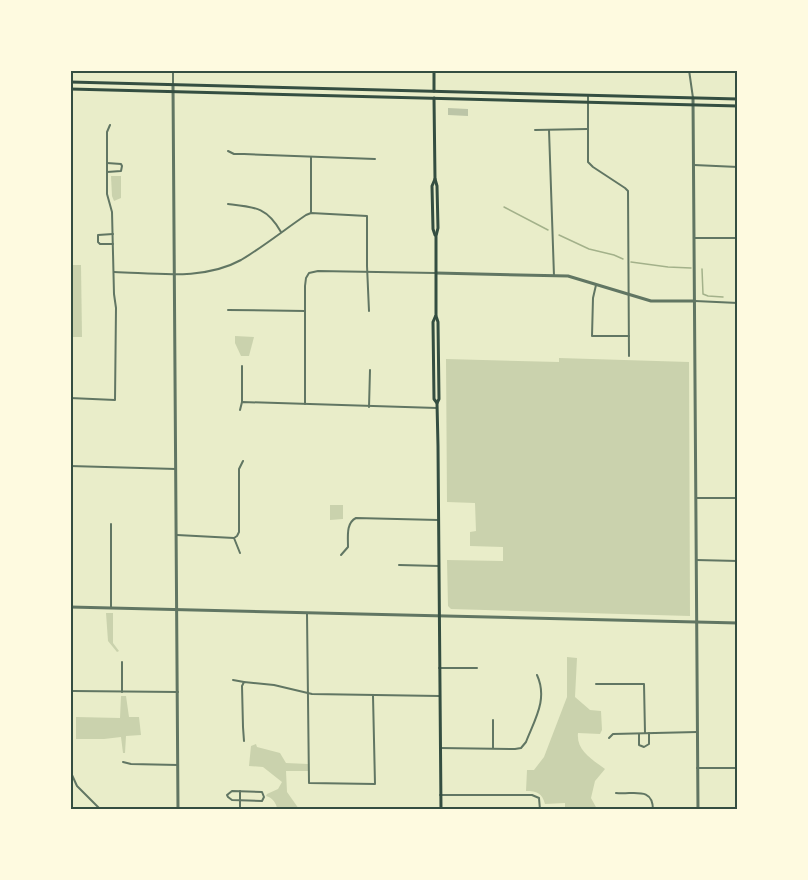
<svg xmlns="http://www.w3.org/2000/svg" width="808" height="880" viewBox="0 0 808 880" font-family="'Noto Sans',sans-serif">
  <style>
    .green { fill: #cad2ad }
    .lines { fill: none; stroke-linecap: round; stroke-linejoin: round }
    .stream { stroke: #a3b18a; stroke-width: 1.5 }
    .building { fill: #bcc5a7 }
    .minor { stroke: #617663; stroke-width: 2 }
    .tertiary { stroke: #617663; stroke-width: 3 }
    .secondary { stroke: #344e41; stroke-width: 3 }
    .neatline { fill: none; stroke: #344e41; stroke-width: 2 }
  </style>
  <rect width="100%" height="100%" fill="#e9edc9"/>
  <g class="green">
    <path d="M111,176H121V198L114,201L112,196Z"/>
    <path d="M71,265H81L82,337H71Z"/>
    <path d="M235,336L254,337L249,356H241L235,343Z"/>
    <path d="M559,358L689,362L690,616L451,609L448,606L447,560L503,561V547L470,546V532L476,531L475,503L447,502L446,359L559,362Z"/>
    <path d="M330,505H343V519L330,520Z"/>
    <path d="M106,613H113V643L119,651L117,652L108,641Z"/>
    <path d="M567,657L577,658L575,697L590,710L601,711L602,730L600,734L578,733C576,751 593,760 605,769L595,781L591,798L597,809H565V803L545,804C542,793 537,791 526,791L527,770H534L544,757L567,697Z"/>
    <path d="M121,696H126L129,717H139L141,735L126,736L125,753H123L121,737L104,739H76V717L120,718Z"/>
    <path d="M256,744L257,747L280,753L286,763L308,764L309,771H286L287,792L299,809H277C277,804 272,797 266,796L267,794L278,789L282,782L263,767L249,766L251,746Z"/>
  </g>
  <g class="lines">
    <g class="stream">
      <path d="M504,207L548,230"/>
      <path d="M559,235L589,249L614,255L623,259"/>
      <path d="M631,262L668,267L691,268"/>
      <path d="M702,269L703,294L708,296L723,297"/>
    </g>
  </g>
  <path class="building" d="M448,108L468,109V116L448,115Z"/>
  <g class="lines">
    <g class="minor">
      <path d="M689,70L693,98"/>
      <path d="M173,85V70"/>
      <path d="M588,95V162L593,167L625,188L628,191L629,356"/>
      <path d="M535,130L587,129"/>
      <path d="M549,130L554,276"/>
      <path d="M228,151L234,154H244L375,159"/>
      <path d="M107,163L121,164L122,166L121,171L107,172"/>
      <path d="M694,165L738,167"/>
      <path d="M228,204C255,207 267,207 281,232"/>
      <path d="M311,213V157"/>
      <path d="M113,234L98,235V242L100,244H113"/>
      <path d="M695,238H738"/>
      <path d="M114,272C155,273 203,281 241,260C263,247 284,230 306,215L311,213L367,216V266L369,311"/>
      <path d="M596,285L593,298L592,336H629"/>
      <path d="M695,301L738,303"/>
      <path d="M228,310L305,311"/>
      <path d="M70,398L115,400L116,308L114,294L112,212L107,194V132L110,125"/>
      <path d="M242,402V366"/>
      <path d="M305,404V286L306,278L309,273L318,271L436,273"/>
      <path d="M369,407L370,370"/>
      <path d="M240,410L242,402L437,408"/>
      <path d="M70,466L176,469"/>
      <path d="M696,498H738"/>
      <path d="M111,524V608"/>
      <path d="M177,535L234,538"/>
      <path d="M240,553L234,538L237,536L239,532V469L243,461"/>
      <path d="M341,555L348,547C348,536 346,523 356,518L438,520"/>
      <path d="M696,560L738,561"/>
      <path d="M399,565L439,566"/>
      <path d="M307,614L309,783L375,784L373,696"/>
      <path d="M72,662V775L77,786L101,810"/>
      <path d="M122,662V692"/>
      <path d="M439,668H477"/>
      <path d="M233,680L244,682"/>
      <path d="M596,684H644L645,733"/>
      <path d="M73,691L178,692"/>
      <path d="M493,720V748"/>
      <path d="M639,734V745L644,747L649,744V733"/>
      <path d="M609,738L613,734L697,732"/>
      <path d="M244,741L243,727L242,686L244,682L274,685L312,694L439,696"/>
      <path d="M440,748L515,749L521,748L526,742C535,719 548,699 537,675"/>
      <path d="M123,762L131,764L178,765"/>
      <path d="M697,768H738"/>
      <path d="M232,791L262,792L264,797L262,801L232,800L228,797L227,795Z"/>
      <path d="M240,791V810"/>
      <path d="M616,793C633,795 653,786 653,810"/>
      <path d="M440,795H532L539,798L540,810"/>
    </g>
    <g class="tertiary">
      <path d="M173,85L178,810"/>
      <path d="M693,98L698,810"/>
      <path d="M436,273L568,276L651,301H695"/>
      <path d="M70,607L738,623"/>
    </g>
    <g class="secondary">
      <path d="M434,70V91"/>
      <path d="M70,82L738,99"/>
      <path d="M70,89L738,106"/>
      <path d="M434,98L435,179L432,186L433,229L435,235"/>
      <path d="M435,179L437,186L438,228L436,236V315L433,322L434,399L437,403L438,446L441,810"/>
      <path d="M436,316L438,322L439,399L437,403"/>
    </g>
  </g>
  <rect width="808" height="880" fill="none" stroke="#fefae0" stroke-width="144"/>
  <rect x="72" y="72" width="664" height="736" class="neatline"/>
</svg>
